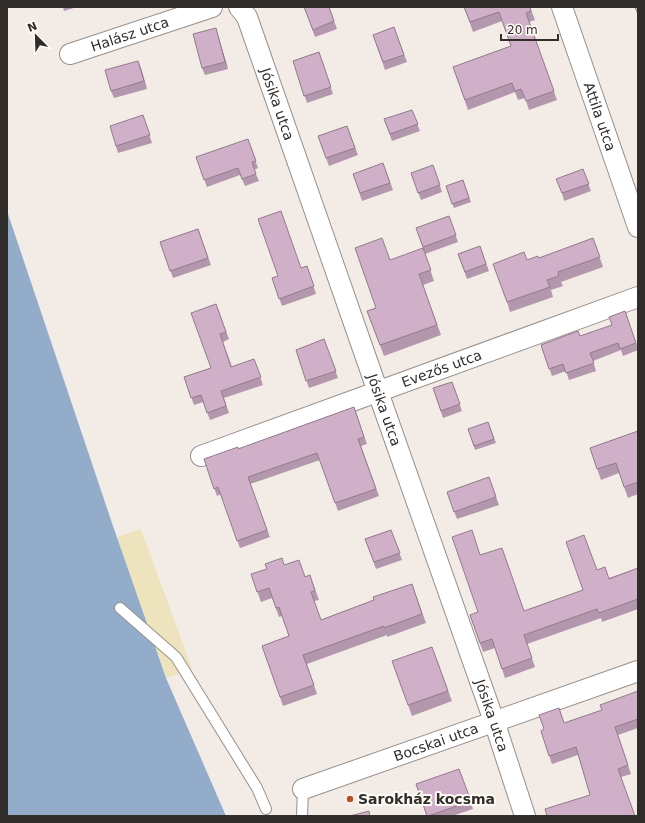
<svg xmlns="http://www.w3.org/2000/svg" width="645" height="823" viewBox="0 0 645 823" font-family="'DejaVu Sans',sans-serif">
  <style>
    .sand { fill: #ede4be }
    .water { fill: #93acc9 }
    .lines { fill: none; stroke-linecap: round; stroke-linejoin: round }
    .lane-casing { stroke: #97908c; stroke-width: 12 }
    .street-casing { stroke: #97908c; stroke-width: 22 }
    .lane { stroke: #fff; stroke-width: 10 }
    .street { stroke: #fff; stroke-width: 20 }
    .wall { fill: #b397ac }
    .shaded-wall { fill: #927b8c }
    .building { fill: #d0b0c8; stroke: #927b8c }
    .poi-dot { fill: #b6521f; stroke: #fefaf6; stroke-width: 1.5 }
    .labels { text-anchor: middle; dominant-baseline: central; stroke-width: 4; stroke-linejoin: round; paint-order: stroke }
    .street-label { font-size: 14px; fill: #302d2b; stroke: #fefaf6 }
    .poi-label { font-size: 14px; font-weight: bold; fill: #302d2b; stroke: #fefaf6; text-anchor: start }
  </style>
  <rect width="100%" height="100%" fill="#f3ece6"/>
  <path class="sand" d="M141,529L192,669L166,678L117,537Z"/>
  <path class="water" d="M7,211L113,526L166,678L226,816H7Z"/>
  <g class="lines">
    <g class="lane-casing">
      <g id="lane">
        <path d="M120,608L176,657L257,788L266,809"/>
        <path d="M302,816L303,789"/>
      </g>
    </g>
    <g class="street-casing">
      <g id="street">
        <path id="s1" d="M239,7L247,17L378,392L494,721L525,816"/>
        <path id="s2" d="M562,7L638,227"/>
        <path id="s3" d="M70,54L212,7"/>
        <path id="s4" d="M201,456L638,297"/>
        <path id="s5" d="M303,789L638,671"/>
      </g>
    </g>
    <use href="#lane" class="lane"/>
    <use href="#street" class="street"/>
  </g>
  <g class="wall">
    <path d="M63,7H77L64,11Z"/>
    <path d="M304,7H329L337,29L315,37Z"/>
    <path d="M464,7H530L535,20L529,22L557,100L529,110L525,98L518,100L515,92L468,110L453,67L511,46L502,21L473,32Z"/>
    <path d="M394,27L407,62L385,70L373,35Z"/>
    <path d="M216,28L228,69L205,75L202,68Z"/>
    <path d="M319,52L333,94L307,103L293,61Z"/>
    <path d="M138,61L147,89L114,98L111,91Z"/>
    <path d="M412,110L420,131L392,141L384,119Z"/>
    <path d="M143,115L152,143L118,153L116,146Z"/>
    <path d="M347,126L358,155L329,166L318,136Z"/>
    <path d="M248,139L258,168L254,170L259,181L245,186L240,175L207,187L196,157Z"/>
    <path d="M383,163L393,190L362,201L353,174Z"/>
    <path d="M433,165L442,192L421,200L411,173Z"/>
    <path d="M583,169L591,191L564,201L562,193Z"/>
    <path d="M463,180L471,202L454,208L446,186Z"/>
    <path d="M449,216L458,242L425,254L416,228Z"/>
    <path d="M198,229L211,265L173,278L160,242Z"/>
    <path d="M593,238L603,267L561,282L563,286L551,290L553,297L510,312L507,302L527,260L539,258Z"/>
    <path d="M480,246L489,271L467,279L458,254Z"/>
    <path d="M423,248L434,281L423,285L441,335L384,356L367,311L376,308Z"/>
    <path d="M307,266L316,294L282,306L272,278Z"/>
    <path d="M216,304L229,339L223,342L232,367L254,359L263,385L224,398L229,413L210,420L203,402L194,405L184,377L211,368Z"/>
    <path d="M625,311L638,348V350L623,356L621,350L593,361L596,371L569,380L566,371L552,376L541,345L580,336L612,325Z"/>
    <path d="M324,339L338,378L309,388L296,350Z"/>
    <path d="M452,382L462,411L443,418L433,388Z"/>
    <path d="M354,407L367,444L361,446L379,496L338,511L320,460L250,484L270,537L240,548L221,494L217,496L204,459L238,449Z"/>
    <path d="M488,422L496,443L475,450L468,429Z"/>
    <path d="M638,431V494L628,498L619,473L601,480L590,448Z"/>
    <path d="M489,477L499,505L457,519L447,492Z"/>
    <path d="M391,530L402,560L376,569L365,539Z"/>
    <path d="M481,555L524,611L583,590L597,570L609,578L638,568V609L602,622L601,618L527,644L535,667L505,678L495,648L483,652L470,615L478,612Z"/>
    <path d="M284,565L305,577L310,575L319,600L314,601L321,620L374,600L412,584L426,623L387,637V635L307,664L317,694L283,706L262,646L289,636L282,616L279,617L272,598L261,602L251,574Z"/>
    <path d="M432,647L452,701L412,716L392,661Z"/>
    <path d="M638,691V728L618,735L631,774L621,777L590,795L578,755L552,764L541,731L602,710Z"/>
    <path d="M459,769L473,809L452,816H427Z"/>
  </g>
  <g class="shaded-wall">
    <path d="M216,28L218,35L228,69L225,62Z"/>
    <path d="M138,61L141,68L147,89L144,81Z"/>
  </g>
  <g class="building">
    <path d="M304,7H329L334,21L313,30Z"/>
    <path d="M464,7H530L531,11L526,13L554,91L526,101L521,89L515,91L512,83L465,100L453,67L511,46L499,12L470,22Z"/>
    <path d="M635,7H638V14Z"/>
    <path d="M394,27L404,55L383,62L373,35Z"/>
    <path d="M216,28L225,62L202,68L193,34Z"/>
    <path d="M319,52L331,87L304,96L293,61Z"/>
    <path d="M138,61L144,81L111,91L105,70Z"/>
    <path d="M412,110L418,124L390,134L384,119Z"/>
    <path d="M143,115L150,135L116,146L110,126Z"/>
    <path d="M347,126L355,148L326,158L318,136Z"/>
    <path d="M248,139L256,161L252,162L256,174L242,179L238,168L204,180L196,157Z"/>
    <path d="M383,163L390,183L360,193L353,174Z"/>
    <path d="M433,165L440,185L418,193L411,173Z"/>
    <path d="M583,169L589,184L562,193L556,179Z"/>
    <path d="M463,180L469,198L452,204L446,186Z"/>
    <path d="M281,211L301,268L307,266L314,286L279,299L272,278L278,276L258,219Z"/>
    <path d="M449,216L456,235L423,247L416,228Z"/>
    <path d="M198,229L208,258L170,271L160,242Z"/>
    <path d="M382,238L390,260L423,248L431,270L419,274L437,325L380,345L367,311L376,308L355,248Z"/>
    <path d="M593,238L600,257L558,272L559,276L547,280L550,287L507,302L493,264L524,252L527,260L538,256L539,258Z"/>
    <path d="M480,246L486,264L465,272L458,254Z"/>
    <path d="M216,304L226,332L220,334L231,367L254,359L261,377L221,391L226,406L207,413L201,395L191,398L184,377L211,368L191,313Z"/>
    <path d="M625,311L636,343L620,349L618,343L590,353L594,363L566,373L563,364L549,369L541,345L578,331L580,336L612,325L609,317Z"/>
    <path d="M324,339L336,371L306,381L296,350Z"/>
    <path d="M452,382L460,404L441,411L433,388Z"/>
    <path d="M354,407L364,437L358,439L376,489L335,503L317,453L248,477L267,530L237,541L218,487L214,489L204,459L238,447V449Z"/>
    <path d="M488,422L494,439L474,446L468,429Z"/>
    <path d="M638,431V482L624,487L616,463L597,469L590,448Z"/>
    <path d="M489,477L496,497L454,512L447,492Z"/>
    <path d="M391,530L400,553L374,562L365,539Z"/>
    <path d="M472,530L480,555L502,548L524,611L583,590L566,542L584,535L597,570L605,567L609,579L638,568V599L599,613L597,609L524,635L532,658L502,669L492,639L480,643L470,615L478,612L452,537Z"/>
    <path d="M282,558L284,565L299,560L305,577L310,575L315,591L311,592L321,620L374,600L373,597L412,584L422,614L384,628V626L303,655L314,685L280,697L262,646L289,636L279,607L276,608L269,588L257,592L251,574L267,569L265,564Z"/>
    <path d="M432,647L448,691L408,705L392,661Z"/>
    <path d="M638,691V719L615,727L628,765L618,769L635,816H547L545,809L590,795L576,747L549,756L541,731L544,729L539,715L559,708L564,723L602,710L600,705Z"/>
    <path d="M459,769L471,801L428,816H427L416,784Z"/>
    <path d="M369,811L370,816H350Z"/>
  </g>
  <circle class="poi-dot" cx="350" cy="799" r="4"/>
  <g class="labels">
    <g class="street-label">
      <text stroke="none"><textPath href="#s3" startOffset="63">Halász utca</textPath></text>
      <text stroke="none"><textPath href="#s1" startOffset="105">Jósika utca</textPath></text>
      <text stroke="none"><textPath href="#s2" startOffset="116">Attila utca</textPath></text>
      <text stroke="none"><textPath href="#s4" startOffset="256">Evezős utca</textPath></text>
      <text stroke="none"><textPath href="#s1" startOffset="429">Jósika utca</textPath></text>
      <text stroke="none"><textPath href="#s1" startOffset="753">Jósika utca</textPath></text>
      <text stroke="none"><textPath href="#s5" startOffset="141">Bocskai utca</textPath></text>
    </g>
    <g class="poi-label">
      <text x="358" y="799">Sarokház kocsma</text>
    </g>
  </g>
  <rect width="645" height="823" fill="none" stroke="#302d2b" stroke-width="16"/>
  <g transform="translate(36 36) rotate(337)" stroke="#fefaf6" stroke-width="3" paint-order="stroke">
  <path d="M0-3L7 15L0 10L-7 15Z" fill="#302d2b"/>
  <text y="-6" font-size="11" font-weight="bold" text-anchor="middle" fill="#302d2b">N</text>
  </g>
  <path d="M501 34v6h57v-6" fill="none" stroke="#302d2b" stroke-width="2"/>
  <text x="507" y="34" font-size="12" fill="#302d2b" stroke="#fefaf6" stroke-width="3" paint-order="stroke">20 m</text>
</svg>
